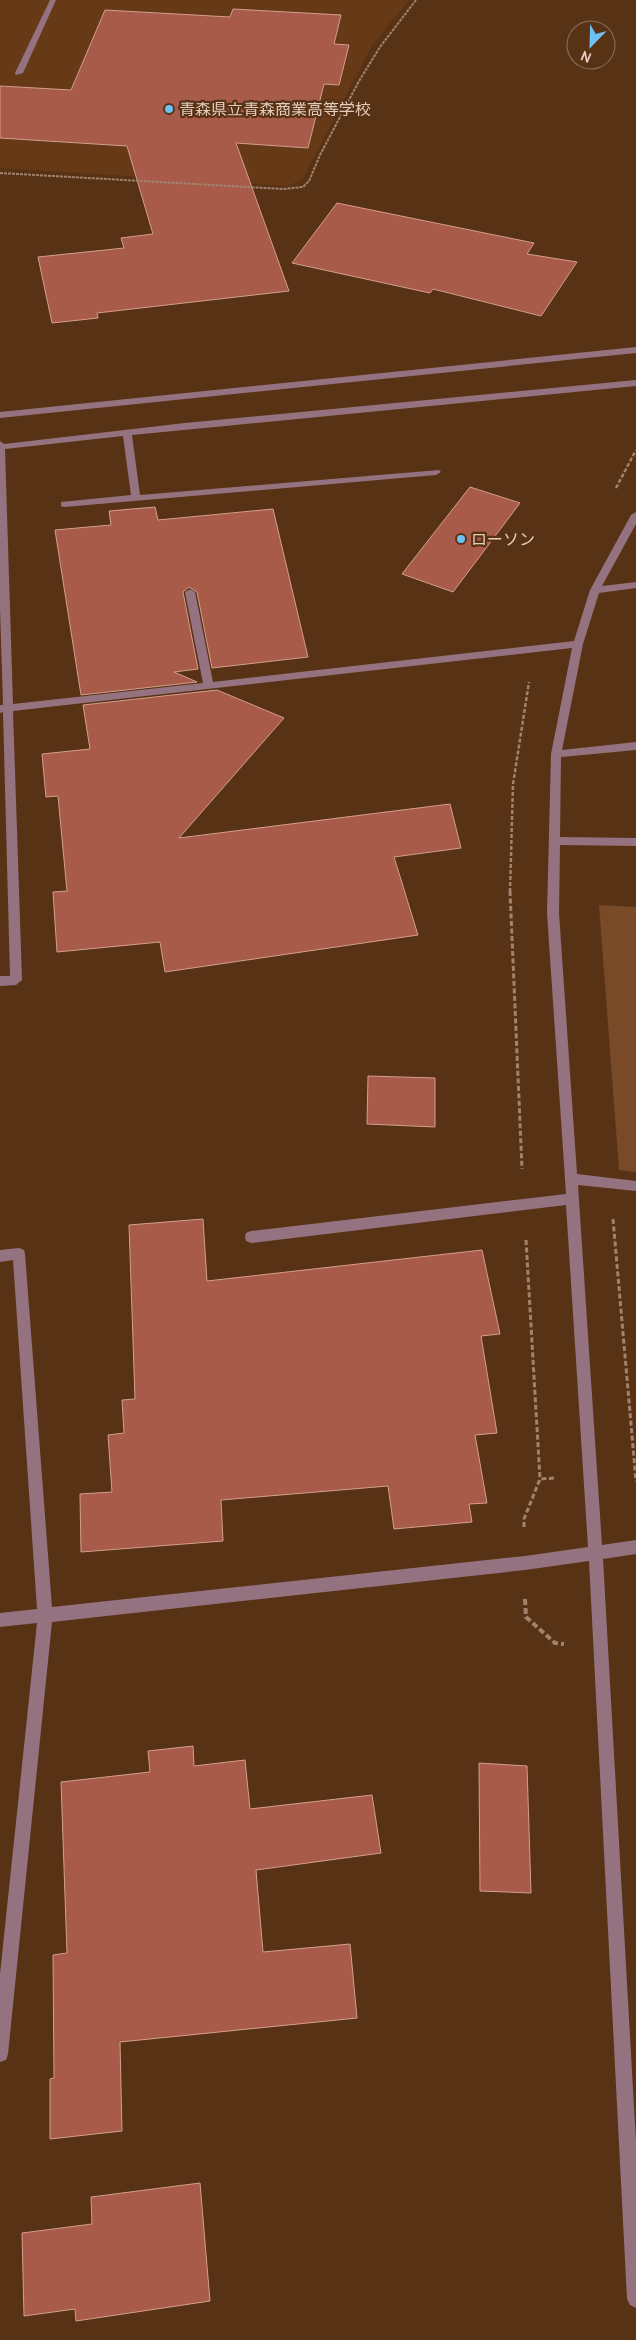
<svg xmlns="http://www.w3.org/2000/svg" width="636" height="2340" viewBox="0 0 636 2340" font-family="Cabin,'Noto Sans JP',sans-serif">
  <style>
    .built { fill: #663917 }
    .green { fill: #794a28 }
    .building { fill: #a75b48; stroke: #d59e90 }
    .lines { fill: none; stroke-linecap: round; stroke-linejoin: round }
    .path-far3 { stroke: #a1826c; stroke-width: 2; stroke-dasharray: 3 1; stroke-linecap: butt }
    .path-far2 { stroke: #a1826c; stroke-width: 2.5; stroke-dasharray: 4 2; stroke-linecap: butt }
    .path-far1 { stroke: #a1826c; stroke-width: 3; stroke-dasharray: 5 2.5; stroke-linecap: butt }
    .path { stroke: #a1826c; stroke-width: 4; stroke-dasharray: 6 3; stroke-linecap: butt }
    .minor { fill: #95727f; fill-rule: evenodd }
    .poi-dot { fill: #6dc2f3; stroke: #583215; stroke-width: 2 }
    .labels { text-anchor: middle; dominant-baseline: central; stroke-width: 4.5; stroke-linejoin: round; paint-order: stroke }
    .far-poi-label { font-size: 16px; fill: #e5cdbd; stroke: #583215; text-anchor: start }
  </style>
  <rect width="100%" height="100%" fill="#583215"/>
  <path class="built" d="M0,0H409L373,44L302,180L287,186L0,168Z"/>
  <path class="green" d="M599,905L636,907V1172L619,1170Z"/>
  <g class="building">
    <path d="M233,9L341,15L334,44L349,45L339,85L324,84L308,148L236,143L289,291L97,313L98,318L52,323L38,257L124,248L121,238L153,234L127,146L0,138V86L71,90L105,10L230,17Z"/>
    <path d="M337,203L534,243L527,254L577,262L541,316L433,289L430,293L292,263Z"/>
    <path d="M470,487L520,503L453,592L402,574Z"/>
    <path d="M155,507L158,520L273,509L308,657L212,668L197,592L189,587L183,592L198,669L174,672L197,682L81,695L55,530L111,525L109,511Z"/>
    <path d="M217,690L284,718L179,838L450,804L461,848L394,857L418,935L165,972L160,942L57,952L53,892L67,891L58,796L46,797L42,754L90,749L83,705Z"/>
    <path d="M368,1076L435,1078V1127L367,1124Z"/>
    <path d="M203,1219L207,1281L482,1250L500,1334L481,1336L497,1433L475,1435L487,1503L469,1504L472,1522L394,1529L388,1486L221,1500L223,1541L81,1552L80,1494L112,1492L108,1435L124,1433L122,1400L135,1399L129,1225Z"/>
    <path d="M193,1746L194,1766L245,1760L250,1809L372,1795L381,1853L256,1870L263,1952L350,1944L357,2018L120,2042L122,2131L50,2139V2079L54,2078L53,1955L67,1953L61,1782L150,1772L148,1751Z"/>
    <path d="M479,1763L527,1766L531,1893L480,1891Z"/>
    <path d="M200,2183L210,2301L76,2321L75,2309L24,2316L22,2233L92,2224L91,2197Z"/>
  </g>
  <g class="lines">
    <path class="path-far3" d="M0,173L283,189L303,187L309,181L320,155L359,81L380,47L416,0"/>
    <g class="path-far2">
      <path d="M616,488L636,450"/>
      <path d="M510,892L513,784L529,682"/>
    </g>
    <g class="path-far1">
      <path d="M510,891L522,1169"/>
      <path d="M613,1219L636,1481"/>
      <path d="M526,1240L540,1479"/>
      <path d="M524,1527V1519L540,1479L555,1478"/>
    </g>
    <path class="path" d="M525,1599L526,1617L555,1643L564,1644"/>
    <g class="minor">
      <path d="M50,0H56L23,73L16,75L15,73Z"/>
      <path d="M636,347V353L0,418V412Z"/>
      <path d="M636,380V386L132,435L140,495L439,470L441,472L436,475L64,507L61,506V502L131,495L123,436L5,449L13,704L203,683L185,592L190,589L195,592L213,682L574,641L590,590L631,515L636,512V524L602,586L636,582V588L599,593L583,644L562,750L636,742V750L561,757L560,837L636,838V846L560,845L559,913L577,1174L636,1181V1191L578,1185L602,1545L636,1540V1554L603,1559L636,2142V2308L630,2305L627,2299L589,1561L525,1570L52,1622L8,2054L6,2060L0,2062V1974L37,1623L0,1627V1613L37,1609L13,1260L0,1262V1250L19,1248L24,1250L25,1254L52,1607L525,1556L588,1547L566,1205L251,1243L246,1241L245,1237L246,1233L251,1231L566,1194L547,913L551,754L572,648L13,711L22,980L16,985L0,986V976H10L3,712L0,713V705H3L0,608V441L4,444L185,423Z"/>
    </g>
  </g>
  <g class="poi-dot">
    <circle cx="169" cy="109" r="5"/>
    <circle cx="461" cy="539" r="5"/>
  </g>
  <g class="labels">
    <g class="far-poi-label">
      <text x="179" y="109">青森県立青森商業高等学校</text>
      <text x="471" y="539">ローソン</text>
    </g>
  </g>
  <g transform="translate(591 45) rotate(203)"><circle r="24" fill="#583215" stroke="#907058"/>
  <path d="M0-4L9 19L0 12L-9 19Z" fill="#6dc2f3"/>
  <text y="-8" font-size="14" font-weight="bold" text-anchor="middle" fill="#e5cdbd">N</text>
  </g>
</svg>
